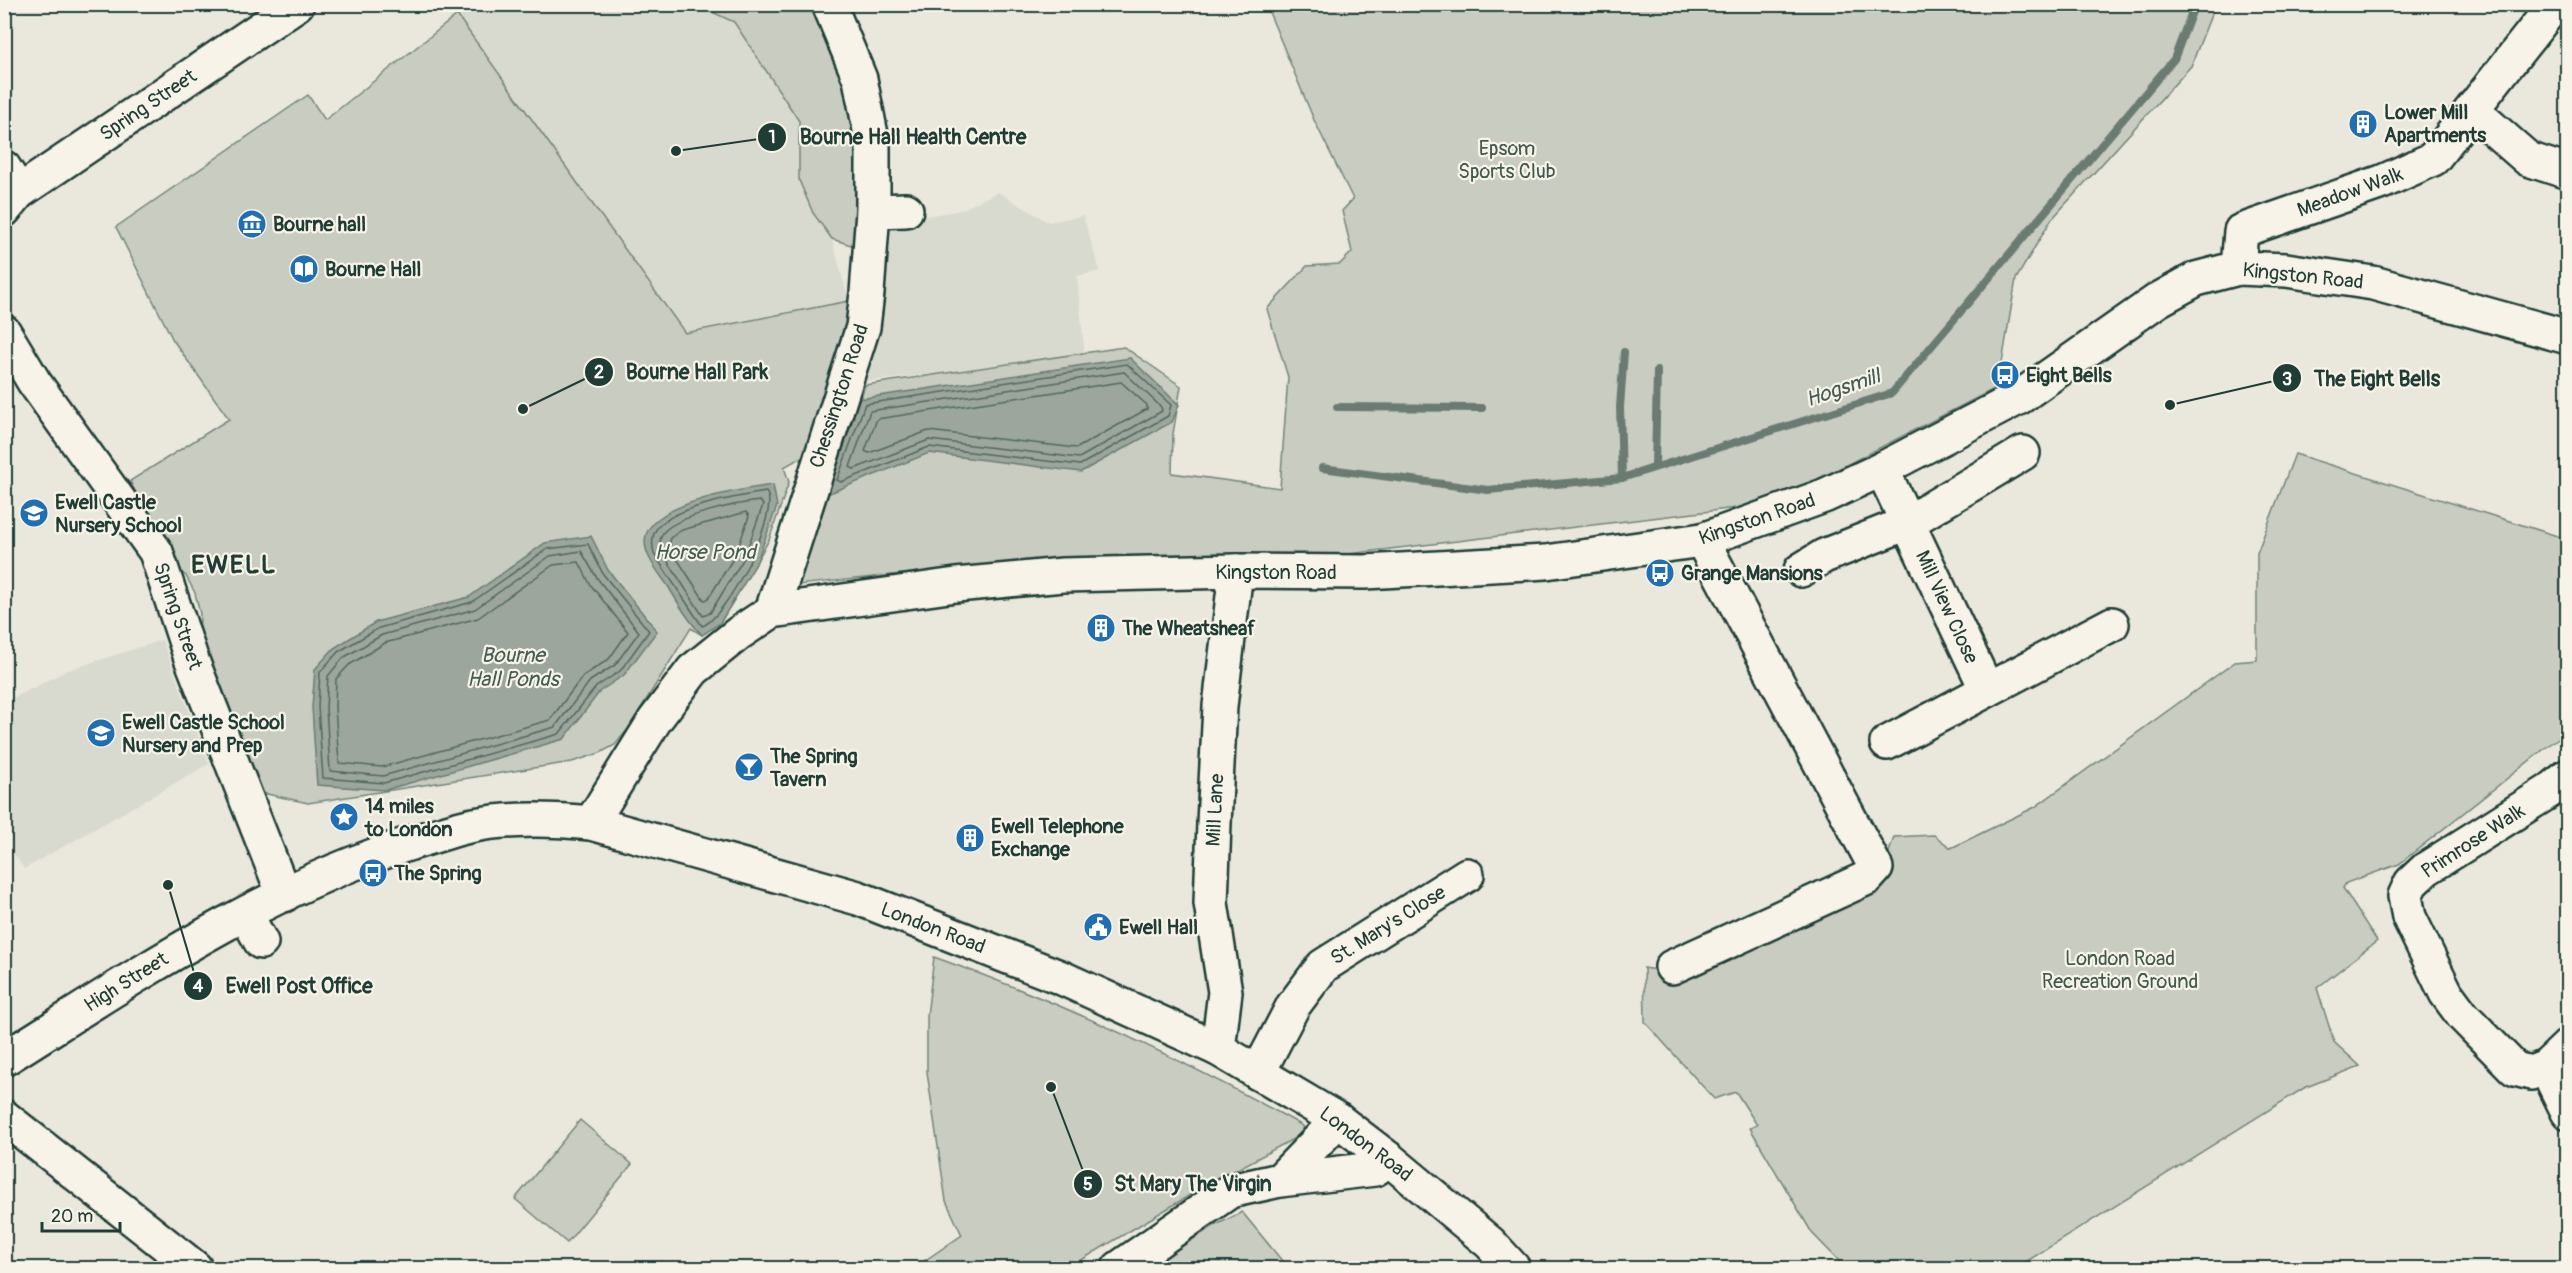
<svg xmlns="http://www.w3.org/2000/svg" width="2572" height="1273" viewBox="0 0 2572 1273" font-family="Pangolin,sans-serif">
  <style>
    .built { fill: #d9dacf }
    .green { fill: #c8ccc1; stroke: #74847a; stroke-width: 1.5 }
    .water { fill: #9ca69c; stroke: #6a7c72; stroke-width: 1.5 }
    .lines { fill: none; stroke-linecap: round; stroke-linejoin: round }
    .shore { stroke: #51675e; stroke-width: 1.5 }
    .stream { stroke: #6a7c72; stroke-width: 8 }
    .minor-casing { stroke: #1f3d34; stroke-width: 38 }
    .major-casing { stroke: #1f3d34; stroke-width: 38 }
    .minor { stroke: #f7f3e8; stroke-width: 33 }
    .major { stroke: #f7f3e8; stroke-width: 33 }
    .labels { text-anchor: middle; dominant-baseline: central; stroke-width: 4.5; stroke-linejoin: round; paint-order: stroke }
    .street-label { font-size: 20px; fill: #1f3d34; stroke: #f7f3e8 }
    .poi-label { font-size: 20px; font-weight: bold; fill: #1f3d34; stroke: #f7f3e8; text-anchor: start }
    .park-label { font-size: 20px; fill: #415a50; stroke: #f7f3e8 }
    .water-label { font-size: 21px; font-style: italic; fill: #445c53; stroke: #f7f3e8 }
    .district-label { font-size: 26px; font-weight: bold; letter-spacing: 1.5px; fill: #1f3d34; stroke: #f7f3e8 }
    .leader { fill: none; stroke: #1f3d34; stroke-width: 2 }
    .callout-dot { fill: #1f3d34; stroke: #f7f3e8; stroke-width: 2 }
    .mark-label { font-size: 18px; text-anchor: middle; font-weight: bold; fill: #fff }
    .callout-label { font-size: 21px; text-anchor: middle; font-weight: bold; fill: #1f3d34; stroke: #f7f3e8; stroke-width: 4.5; stroke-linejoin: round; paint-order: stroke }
  </style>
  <rect width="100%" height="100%" fill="#eae8dd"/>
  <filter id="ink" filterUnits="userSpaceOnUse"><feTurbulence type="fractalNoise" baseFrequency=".0167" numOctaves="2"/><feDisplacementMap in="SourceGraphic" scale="12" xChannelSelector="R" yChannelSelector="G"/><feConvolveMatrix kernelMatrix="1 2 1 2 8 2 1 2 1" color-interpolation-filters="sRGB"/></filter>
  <g filter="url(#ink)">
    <g class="built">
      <path d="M472,4H697L734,22L799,121V181L813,213L832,239L849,301L685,333L457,16Z"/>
      <path d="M998,192L1048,222L1083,216L1100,271L1077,276L1085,357L862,382L875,350L883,307L888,230L898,221L961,210Z"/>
      <path d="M162,640L209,764L24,869L5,841V702L68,670Z"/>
    </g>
    <g class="green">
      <path d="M697,5H813L827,23L860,134L859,241L854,246L832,239L813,213L799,180V121L734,22Z"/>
      <path d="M1266,5H2215L2191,66L2051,220L2016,279L1998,387L1770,504L1281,562L1044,559L798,585L865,385L1124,347L1181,386L1173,434L1172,473L1280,488L1288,377L1267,309L1307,266L1340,264L1352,252L1342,211L1353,199L1314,120Z"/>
      <path d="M457,15L685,333L849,301L844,355L829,398L804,456L784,467L789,482L769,540L720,623L702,635L691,628L628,729L615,745L600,753L572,762L308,803L258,792L199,646L200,614L195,593L186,576L172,565L130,481L229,419L173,340L116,227L308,95L325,120Z"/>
      <path d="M2295,454L2567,539V731L2399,864L2346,883L2343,888L2377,941L2317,988L2334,1042L2360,1066L2304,1088L2016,1268H1846L1812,1233L1750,1128L1757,1125L1736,1092L1714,1099L1645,1022L1644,968L1695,977L1879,882L1894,837L1934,835L1951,848L2035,807L2235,662L2257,660V553Z"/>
      <path d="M934,957C1062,1002 1184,1060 1303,1126L1304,1133L1195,1192L1068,1268H914L962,1235L946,1201L927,1072V1016Z"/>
      <path d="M580,1120L632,1164L567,1243L515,1199Z"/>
      <path d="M1242,1212L1288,1268H1147L1212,1227Z"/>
    </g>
    <g class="water">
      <path d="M1130,358L1179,405L1172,422L1081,472L929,453L825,495L859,399Z"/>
      <path d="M773,485L777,506L756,564L720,623L702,635C688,620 678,603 668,586C659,573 645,557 645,541C646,503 744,489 773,485Z"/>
      <path d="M591,536L608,570L657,631L624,675L600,691L564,739L385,790L317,785L312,707L315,669L334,648L376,622L469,597L545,543Z"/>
    </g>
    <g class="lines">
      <g class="shore">
        <path d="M1127,364L1171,405L1168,416L1080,465L929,447L841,482L837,480L865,404Z"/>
        <path d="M1124,372L1161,407L1162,411L1079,458L929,440L854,469L850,467L870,411Z"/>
        <path d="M1121,382L1147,405V409L1077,448L928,431L869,453L865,451L877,419Z"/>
        <path d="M766,492C782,510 725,620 702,626L654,554C652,544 651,535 658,527C675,507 740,496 766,492Z"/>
        <path d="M760,501L763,505L744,558L710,613L703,616L661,551C660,544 659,539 663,533C675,516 738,503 760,501Z"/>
        <path d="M746,512L749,516L736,554L708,599L704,600L670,548V538L682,530Z"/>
        <path d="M588,544L603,574L649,631L620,671L596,687L559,734L384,783L323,778L318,707L320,672L338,652L379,628L472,602L547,549Z"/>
        <path d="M581,551L597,578L639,632L615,665L590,681L555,727L383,776L330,771L326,707L328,676L343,658L382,635L475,609L550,556Z"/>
        <path d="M579,562L590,584L628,632L609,659L583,676L550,720L382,767L339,763L335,707L336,679L349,665L385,643L478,618L553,565Z"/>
      </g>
      <g class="stream">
        <path d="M1337,407L1482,408"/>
        <path d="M1655,467L1657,371"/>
        <path d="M1322,468L1488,490L1622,478L1892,393L2174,59L2195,4"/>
        <path d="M1622,478L1620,407L1624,352"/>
      </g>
      <g class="minor-casing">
        <g id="minor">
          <path d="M2472,110L2528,159L2568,172"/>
          <path d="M4,168L19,192"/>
          <path d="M873,211L906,210"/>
          <path d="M2238,268L2241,231L2382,182L2433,159L2555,4"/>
          <path d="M1882,469L1987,690"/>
          <path d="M1801,570L1824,556L1907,523L2023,453"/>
          <path d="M772,611L956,585L1063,575L1236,571L1365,572L1546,562L1702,540L1824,496L1882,469L2020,397L2158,300L2196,279L2238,268L2286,270L2373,283L2568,337"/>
          <path d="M1887,743L2112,624"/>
          <path d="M2568,776L2551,790L2426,869L2411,883L2405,896L2409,917L2446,993L2463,1016L2515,1069L2531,1073L2546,1067L2568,1112"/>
          <path d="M246,915L261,942"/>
          <path d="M1672,967L1867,878L1876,868L1702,540"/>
          <path d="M1218,1049L1225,992L1211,903L1214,823L1220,706L1236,571"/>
          <path d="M2546,1067L2568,1046"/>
          <path d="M1258,1073L1293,1006L1323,966L1467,875"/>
          <path d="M4,1117L195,1268"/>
          <path d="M1280,1180L1375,1169L1389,1159"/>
          <path d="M1119,1268L1230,1191L1280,1180L1338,1120"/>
        </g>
      </g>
      <g class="major-casing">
        <g id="major">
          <path d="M4,210L19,192L297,4"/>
          <path d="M4,332L34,382L156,552L191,658L284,895"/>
          <path d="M591,823L655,720L693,670L739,633L772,611L863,327L867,293L873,211V145L860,79L829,4"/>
          <path d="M4,1059C133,978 262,890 408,844C430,838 452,829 474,825C512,818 553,819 591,823L858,898L1062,978L1218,1049L1338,1120L1389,1159L1490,1243L1513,1268"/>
        </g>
      </g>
      <use href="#minor" class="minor"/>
      <use href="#major" class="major"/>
    </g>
  </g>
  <defs>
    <g id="building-disc" transform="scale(1.5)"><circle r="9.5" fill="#1f6fb2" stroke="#f7f3e8"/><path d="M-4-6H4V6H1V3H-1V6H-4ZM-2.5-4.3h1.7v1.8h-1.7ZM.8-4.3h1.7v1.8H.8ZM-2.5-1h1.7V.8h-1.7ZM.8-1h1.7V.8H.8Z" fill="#fff"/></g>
    <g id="museum-disc" transform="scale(1.5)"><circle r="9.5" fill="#1f6fb2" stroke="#f7f3e8"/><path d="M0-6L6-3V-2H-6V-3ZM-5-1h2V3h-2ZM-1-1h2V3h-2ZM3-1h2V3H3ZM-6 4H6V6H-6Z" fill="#fff"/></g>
    <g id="library-disc" transform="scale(1.5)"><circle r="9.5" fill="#1f6fb2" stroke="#f7f3e8"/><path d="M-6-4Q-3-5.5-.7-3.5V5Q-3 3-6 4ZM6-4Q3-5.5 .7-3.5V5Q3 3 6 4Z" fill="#fff"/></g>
    <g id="bus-disc" transform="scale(1.5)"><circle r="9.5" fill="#1f6fb2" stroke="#f7f3e8"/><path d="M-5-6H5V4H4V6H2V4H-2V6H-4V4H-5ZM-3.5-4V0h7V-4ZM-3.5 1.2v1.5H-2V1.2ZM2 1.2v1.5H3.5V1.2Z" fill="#fff"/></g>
    <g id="school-disc" transform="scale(1.5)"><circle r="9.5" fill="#1f6fb2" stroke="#f7f3e8"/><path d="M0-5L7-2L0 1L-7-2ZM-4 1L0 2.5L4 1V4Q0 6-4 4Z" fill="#fff"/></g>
    <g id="bar-disc" transform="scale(1.5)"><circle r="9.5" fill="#1f6fb2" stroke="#f7f3e8"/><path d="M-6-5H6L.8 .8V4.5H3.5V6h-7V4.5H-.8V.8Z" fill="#fff"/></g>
    <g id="sight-disc" transform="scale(1.5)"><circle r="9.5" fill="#1f6fb2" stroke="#f7f3e8"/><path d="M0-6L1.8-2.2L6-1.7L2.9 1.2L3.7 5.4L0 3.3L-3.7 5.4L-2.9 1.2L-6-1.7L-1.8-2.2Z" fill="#fff"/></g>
    <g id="civic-disc" transform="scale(1.5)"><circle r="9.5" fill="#1f6fb2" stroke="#f7f3e8"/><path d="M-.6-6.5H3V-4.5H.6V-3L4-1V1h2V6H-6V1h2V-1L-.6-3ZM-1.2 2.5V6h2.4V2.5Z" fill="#fff"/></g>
  </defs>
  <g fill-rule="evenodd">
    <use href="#building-disc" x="2363" y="124"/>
    <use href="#museum-disc" x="252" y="224"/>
    <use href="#library-disc" x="304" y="269"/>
    <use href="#bus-disc" x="2005" y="375"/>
    <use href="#school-disc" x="34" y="513"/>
    <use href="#bus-disc" x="1660" y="573"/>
    <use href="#building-disc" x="1101" y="628"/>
    <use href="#school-disc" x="101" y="733"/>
    <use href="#bar-disc" x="749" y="767"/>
    <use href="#sight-disc" x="344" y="817"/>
    <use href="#building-disc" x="970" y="838"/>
    <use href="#bus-disc" x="373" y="873"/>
    <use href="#civic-disc" x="1098" y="927"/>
  </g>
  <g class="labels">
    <g class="street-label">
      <text transform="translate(148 105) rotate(-34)">Spring Street</text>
      <text transform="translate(2350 192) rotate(-20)">Meadow Walk</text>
      <text transform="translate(2303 276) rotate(6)">Kingston Road</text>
      <text transform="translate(839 396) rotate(-72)">Chessington Road</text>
      <text transform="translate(1757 519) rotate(-19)">Kingston Road</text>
      <text x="1276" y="572">Kingston Road</text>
      <text transform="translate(1947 607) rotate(65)">Mill View Close</text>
      <text transform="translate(178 616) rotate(71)">Spring Street</text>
      <text transform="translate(1215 810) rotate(-87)">Mill Lane</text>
      <text transform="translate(2473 841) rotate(-33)">Primrose Walk</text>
      <text transform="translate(1388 925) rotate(-32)">St. Mary's Close</text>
      <text transform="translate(933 928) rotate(21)">London Road</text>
      <text transform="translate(126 982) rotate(-32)">High Street</text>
      <text transform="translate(1366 1144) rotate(37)">London Road</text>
    </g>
    <g class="poi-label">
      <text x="2384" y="112">Lower Mill<tspan x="2384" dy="23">Apartments</tspan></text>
      <text x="273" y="224">Bourne hall</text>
      <text x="325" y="269">Bourne Hall</text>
      <text x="2026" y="375">Eight Bells</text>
      <text x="55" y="502">Ewell Castle<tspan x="55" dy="23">Nursery School</tspan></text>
      <text x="1681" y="573">Grange Mansions</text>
      <text x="1122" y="628">The Wheatsheaf</text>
      <text x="122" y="722">Ewell Castle School<tspan x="122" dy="23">Nursery and Prep</tspan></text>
      <text x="770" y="756">The Spring<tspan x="770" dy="23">Tavern</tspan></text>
      <text x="365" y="806">14 miles<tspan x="365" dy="23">to London</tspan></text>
      <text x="991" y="826">Ewell Telephone<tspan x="991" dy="23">Exchange</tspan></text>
      <text x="394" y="873">The Spring</text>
      <text x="1119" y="927">Ewell Hall</text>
    </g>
    <g class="park-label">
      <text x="1507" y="148">Epsom<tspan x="1507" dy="23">Sports Club</tspan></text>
      <text x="2120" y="958">London Road<tspan x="2120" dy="23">Recreation Ground</tspan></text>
    </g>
    <g class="water-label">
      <text transform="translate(1843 388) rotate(-19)">Hogsmill</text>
      <text x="705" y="552">Horse Pond</text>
      <text x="513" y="655">Bourne<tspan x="513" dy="24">Hall Ponds</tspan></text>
    </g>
    <g class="district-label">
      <text x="234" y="565">EWELL</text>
    </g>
  </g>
  <path class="leader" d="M676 151L772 137M523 409L599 372M2170 405L2287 378M168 885L198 986M1051 1087L1088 1184"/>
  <g class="callout-dot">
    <circle cx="676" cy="151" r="6"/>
    <circle cx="523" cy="409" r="6"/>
    <circle cx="2170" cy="405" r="6"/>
    <circle cx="168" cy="885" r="6"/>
    <circle cx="1051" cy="1087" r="6"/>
    <circle cx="772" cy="137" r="15"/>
    <circle cx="599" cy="372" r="15"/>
    <circle cx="2287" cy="378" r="15"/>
    <circle cx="198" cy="986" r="15"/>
    <circle cx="1088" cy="1184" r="15"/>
  </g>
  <g class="mark-label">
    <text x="772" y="143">1</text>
    <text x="599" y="378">2</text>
    <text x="2287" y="385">3</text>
    <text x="198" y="992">4</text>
    <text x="1088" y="1190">5</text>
  </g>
  <g class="callout-label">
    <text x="913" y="144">Bourne Hall Health Centre</text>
    <text x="697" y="379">Bourne Hall Park</text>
    <text x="2377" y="386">The Eight Bells</text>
    <text x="299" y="993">Ewell Post Office</text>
    <text x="1193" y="1191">St Mary The Virgin</text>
  </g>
  <rect width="2572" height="1273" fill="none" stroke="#f7f3e8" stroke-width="24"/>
  <rect x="12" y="12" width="2548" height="1249" fill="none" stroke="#1f3d34" stroke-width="2" filter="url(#ink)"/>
  <path d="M42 1222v9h78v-9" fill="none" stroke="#1f3d34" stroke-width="3"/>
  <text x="51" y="1222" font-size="18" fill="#1f3d34" stroke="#f7f3e8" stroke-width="4.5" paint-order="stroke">20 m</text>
</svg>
